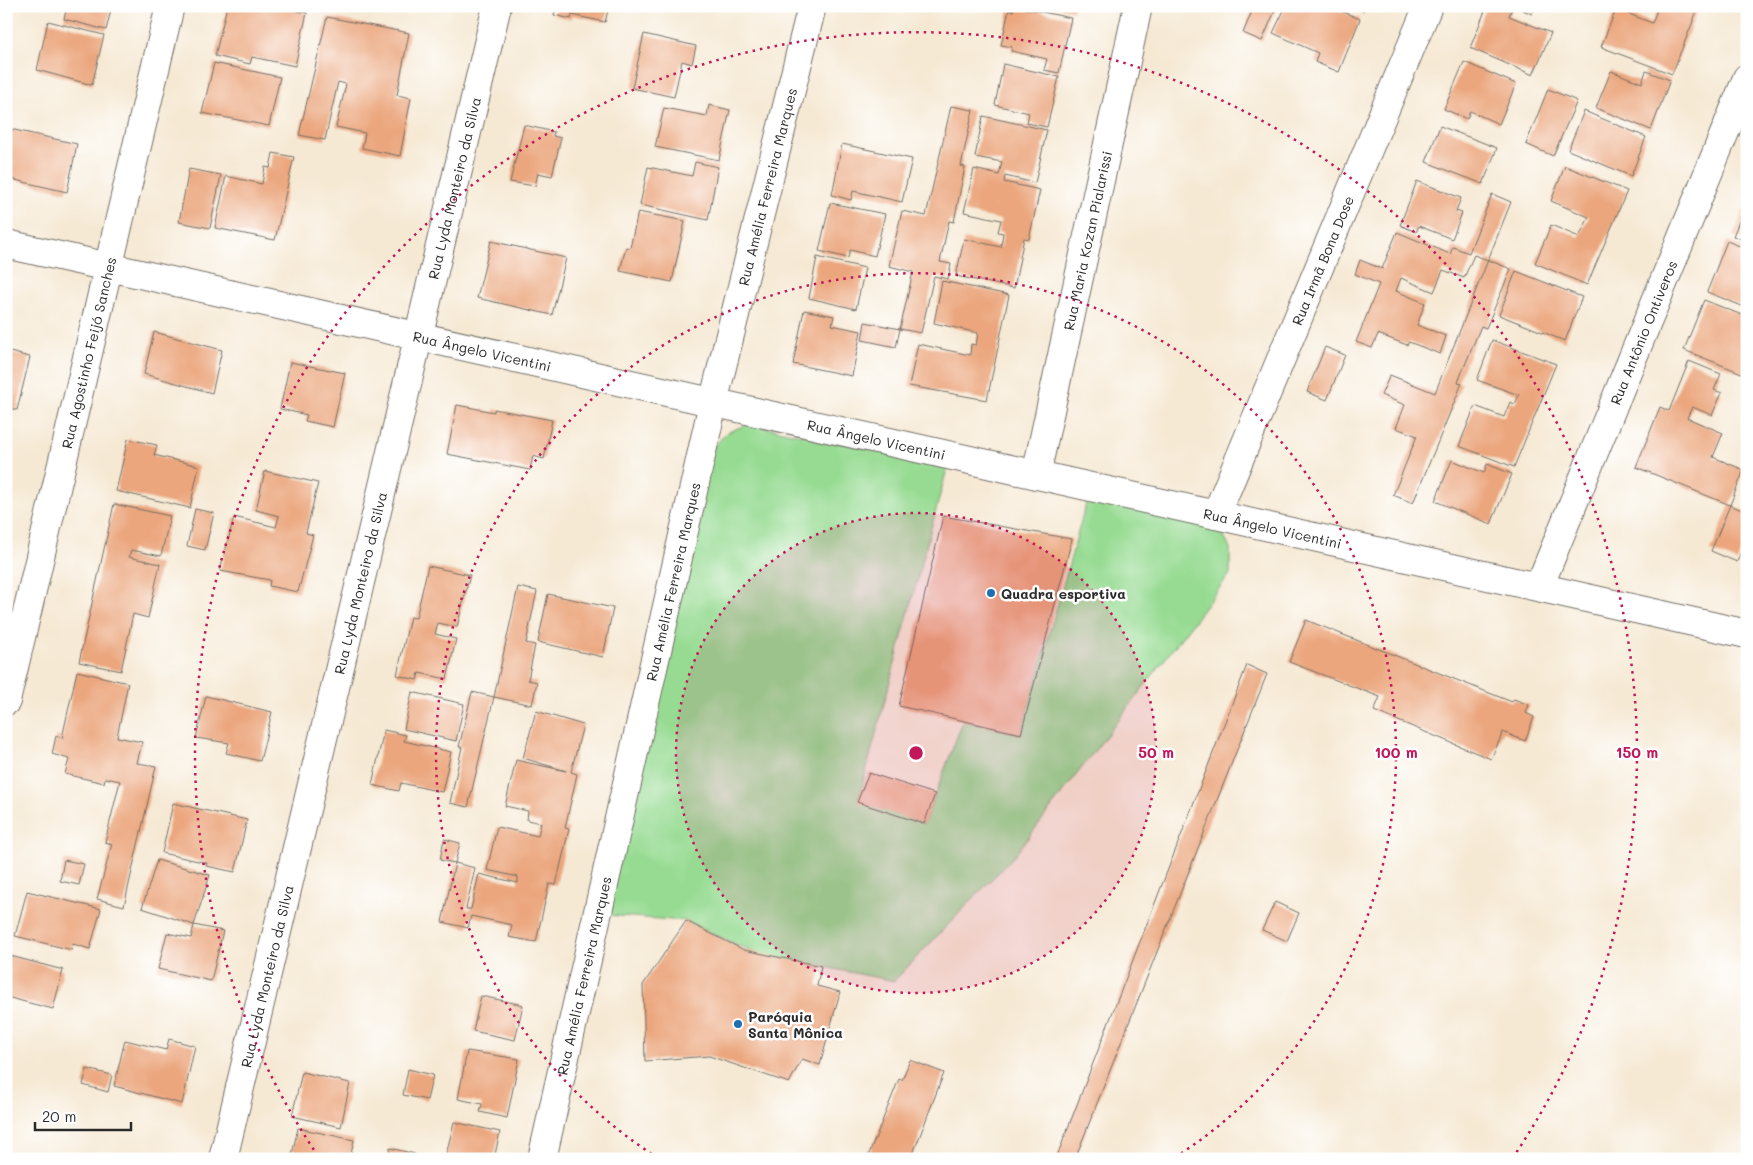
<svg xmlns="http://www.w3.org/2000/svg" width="1753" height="1165" viewBox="0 0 1753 1165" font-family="Mali,sans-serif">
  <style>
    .green { fill: #97db93; stroke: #61835f }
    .building { fill: #eba67d }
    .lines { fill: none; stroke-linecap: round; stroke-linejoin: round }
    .minor-casing { stroke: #726e66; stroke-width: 30 }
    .minor { stroke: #fff; stroke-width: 28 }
    .ring { fill: none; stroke: #c2185b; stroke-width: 2.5; stroke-dasharray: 2.5 5 }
    .poi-dot { fill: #1f6fb2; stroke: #fff; stroke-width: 2 }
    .labels { text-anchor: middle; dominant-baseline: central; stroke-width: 5; stroke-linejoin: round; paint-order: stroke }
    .street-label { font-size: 14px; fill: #2b2b2b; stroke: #fff }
    .poi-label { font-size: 14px; font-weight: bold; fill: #2b2b2b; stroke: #fff; text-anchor: start }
    .centre { fill: #c2185b; stroke: #fff; stroke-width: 2.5 }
    .ring-label { font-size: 15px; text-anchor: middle; font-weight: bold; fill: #c2185b; stroke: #fff; stroke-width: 5; stroke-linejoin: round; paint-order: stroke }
  </style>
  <rect width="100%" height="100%" fill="#fff"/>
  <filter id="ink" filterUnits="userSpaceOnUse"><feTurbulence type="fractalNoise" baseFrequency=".02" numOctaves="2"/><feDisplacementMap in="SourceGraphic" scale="10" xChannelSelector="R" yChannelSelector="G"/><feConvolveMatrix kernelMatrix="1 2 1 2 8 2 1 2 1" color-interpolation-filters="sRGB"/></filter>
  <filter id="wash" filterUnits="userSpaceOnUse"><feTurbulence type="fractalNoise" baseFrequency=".0096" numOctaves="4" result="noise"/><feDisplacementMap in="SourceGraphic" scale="20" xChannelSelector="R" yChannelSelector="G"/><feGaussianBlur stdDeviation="1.12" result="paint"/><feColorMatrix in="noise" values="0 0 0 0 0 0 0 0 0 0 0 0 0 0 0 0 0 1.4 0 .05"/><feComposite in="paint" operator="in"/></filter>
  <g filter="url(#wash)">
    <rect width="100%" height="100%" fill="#f6e9d4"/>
    <path class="green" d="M748,424L948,465L858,801L924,824L963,721L1021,734L1089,493L1216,521L1230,548V574L1015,855L894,981L755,953L686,921L606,915L709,452L726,433Z"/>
    <g id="blocks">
      <g class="building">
        <path d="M67,6H112L106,30L64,19Z"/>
        <path d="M227,6H273L307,13L295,66L252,57L250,64L215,56Z"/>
        <path d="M556,6H604L609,7L605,22L572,15L571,19L554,15Z"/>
        <path d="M1014,6L1071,18L1059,73L1044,70L1047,59L1011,51L1012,47L1001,45L1009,10L1013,11Z"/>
        <path d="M1054,6H1074L1073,11Z"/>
        <path d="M1254,6H1277L1262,41L1243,33Z"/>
        <path d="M1286,6H1329L1360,19L1339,72L1315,62L1318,53L1273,33Z"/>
        <path d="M1351,6H1365L1363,11Z"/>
        <path d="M1487,6H1513L1509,16L1551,33L1533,75L1470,48Z"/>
        <path d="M1514,6H1535L1532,14Z"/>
        <path d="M1648,6H1699L1672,74L1601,47L1616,9L1652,23L1657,10Z"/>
        <path d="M327,17L409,33L397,95L411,98L400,156L362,148L365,133L336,127L346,84L338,82L325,140L299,135Z"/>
        <path d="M48,21L104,35L92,85L37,70Z"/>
        <path d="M644,34L696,46L692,64L682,61L674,97L632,88Z"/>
        <path d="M1464,62L1516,84L1499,124L1470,111L1467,119L1444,109Z"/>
        <path d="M214,63L280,77L269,126L202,113Z"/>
        <path d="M1003,64L1059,77L1047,127L1027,123L1029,113L995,105Z"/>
        <path d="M1611,71L1642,83L1646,71L1670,80L1651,130L1596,108Z"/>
        <path d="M1548,89L1577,101L1553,156L1526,144Z"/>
        <path d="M709,105L730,110L719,160L655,147L664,108L707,116Z"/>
        <path d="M951,106L973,110L961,166L965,167L954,222L949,221L940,262L951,264L948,279L934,276L921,333L900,329L913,272L889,266L902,211L926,216Z"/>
        <path d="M1584,111L1646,137L1631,176L1568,150Z"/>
        <path d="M983,116L1047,130L1035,183L1005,176L1004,182L1040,190L1029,239L1024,238L1014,288L956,276L964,239L1001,247L1003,233L998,232L1001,220L964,212L974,169L999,175L1002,162L975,157Z"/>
        <path d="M524,125L554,132L553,136L561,138L552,176L538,173L535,186L510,182Z"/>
        <path d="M1440,126L1497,148L1483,184L1426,162Z"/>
        <path d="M6,128L77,144L67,192L6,178Z"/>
        <path d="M842,144L912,159L902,202L853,191L851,200L832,195Z"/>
        <path d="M273,153L294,157L275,240L215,228L226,176L262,184L265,167L270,168Z"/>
        <path d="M695,162L718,167L708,220L640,205L648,167L692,176Z"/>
        <path d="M1565,166L1627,191L1587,285L1535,263L1551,225L1579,237L1589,217L1551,201Z"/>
        <path d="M189,169L221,175L210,228L179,222Z"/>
        <path d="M1417,181L1461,198L1456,211L1462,213L1452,239L1419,226L1416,232L1400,225Z"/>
        <path d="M1492,194L1511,202L1488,260L1511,269L1486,328L1481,326L1458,382L1462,383L1413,503L1393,495L1417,436L1396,428L1405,405L1381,395L1390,375L1435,393L1488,260L1474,255L1464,278L1443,270L1434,292L1401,278L1396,291L1425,303L1417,325L1446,336L1440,354L1409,342L1407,345L1378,334L1372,348L1356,342L1379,284L1355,274L1360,260L1382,269L1397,232L1450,254L1453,247L1469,253Z"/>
        <path d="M1747,202V241L1733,236Z"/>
        <path d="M830,203L885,214L875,256L850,250L848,258L819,251Z"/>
        <path d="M638,212L685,221L672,282L620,271L626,247L630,248Z"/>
        <path d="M491,241L566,258L552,315L477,298Z"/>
        <path d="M1727,241L1747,249V308L1707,292Z"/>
        <path d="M817,257L865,268L856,309L809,298Z"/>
        <path d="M1516,271L1582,297L1565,341L1499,315Z"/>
        <path d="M942,281L1009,295L987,400L909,386L918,344L970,355L971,344L976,345L978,333L934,323Z"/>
        <path d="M1704,300L1747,317V366L1744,374L1684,350Z"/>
        <path d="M804,310L834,316L832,325L861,331L852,376L793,364Z"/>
        <path d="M865,322L900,329L896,347L862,340Z"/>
        <path d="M154,332L222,350L212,393L144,374Z"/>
        <path d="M1492,340L1556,364L1514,467L1459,446L1475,406L1504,417L1510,402L1515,404L1519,395L1477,380Z"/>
        <path d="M1325,347L1345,355L1327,400L1307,392Z"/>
        <path d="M6,351L30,357L17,410L6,407Z"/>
        <path d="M1689,361L1721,374L1714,390L1722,393L1712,415L1692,407L1687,418L1723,433L1713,457L1744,470L1730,505L1747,512V536L1737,562L1711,551L1730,505L1636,467L1660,407L1669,411Z"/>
        <path d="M290,362L345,373L333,427L305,421L307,415L280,409Z"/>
        <path d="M457,405L494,412V409L552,420L544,459L533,456L530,470L447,454Z"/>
        <path d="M128,439L157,445L154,455L199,466L190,508L116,491Z"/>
        <path d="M1452,460L1484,473L1487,464L1512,474L1491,524L1435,501Z"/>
        <path d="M265,471L318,483L306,533L313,535L298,592L269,586L270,580L220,571L234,517L276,527L279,516L256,510Z"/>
        <path d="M114,504L170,516L161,556L131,550L129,557L160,564L148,618L133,614L121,671L79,662Z"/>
        <path d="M195,509L214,513L205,550L187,546Z"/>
        <path d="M943,516L1072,539L1021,734L899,706Z"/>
        <path d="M428,566L470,575L457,627L438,623L435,634L456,639L447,679L419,673L417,680L397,675L410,617L416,618Z"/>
        <path d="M518,587L537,591L526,643L535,645L528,680L537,682L532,705L494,697Z"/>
        <path d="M548,594L613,608L603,657L538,642Z"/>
        <path d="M1306,620L1512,702L1514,699L1529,705L1526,713L1534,717L1525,741L1503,732L1491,759L1374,711L1380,697L1289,662Z"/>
        <path d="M1247,665L1267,674L1075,1159H1056Z"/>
        <path d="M77,671L128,683L117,737L142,742L137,763L156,766L124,906L97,899L112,844L105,842L120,781L105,778L104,783L65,774L69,759L52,754L56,736L62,738Z"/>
        <path d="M412,692L464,704L456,741L404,729Z"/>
        <path d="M472,692L494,697L468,807L450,803L462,747H459Z"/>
        <path d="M206,696L272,712L260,761L226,753L229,743L196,738Z"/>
        <path d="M536,711L583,725L571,772L577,774L565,828L569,829L556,885L549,884L536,942L509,937L512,925L471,916L468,928L442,922L455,863L475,868L466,909H471L479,874L518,883V877L487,870L497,827L538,836L541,823L527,820L528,811L505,806L516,760L566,771L523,758Z"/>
        <path d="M384,730L406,735L404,741L451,752L442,792L401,783L399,791L372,785Z"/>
        <path d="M869,773L935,794L924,824L857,802Z"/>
        <path d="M173,803L247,820L235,872L206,866L207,863L162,853Z"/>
        <path d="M444,839L460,843L455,863L440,860Z"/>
        <path d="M64,860L84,864L79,885L60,881Z"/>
        <path d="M157,860L210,875L194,925L142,908Z"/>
        <path d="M27,891L101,909L90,949L73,944L72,950L15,936Z"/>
        <path d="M1275,902L1299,913L1287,941L1262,930Z"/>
        <path d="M686,921L744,950L821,966L817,986L840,992L820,1065L802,1059L789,1083L709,1056L645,1061L643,985Z"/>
        <path d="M194,925L223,931L211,981L158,969L167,933L191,938Z"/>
        <path d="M7,955L63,970L53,1009L6,997Z"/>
        <path d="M481,996L523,1005L515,1040L473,1031Z"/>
        <path d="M169,1039L195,1046L182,1104L114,1086L125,1040L166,1050Z"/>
        <path d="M467,1051L519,1059L507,1118L480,1112L482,1104L458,1099Z"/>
        <path d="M910,1060L944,1073L911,1159H867L899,1079L902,1080Z"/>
        <path d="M87,1069L112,1075L108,1092L83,1085Z"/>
        <path d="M408,1069L433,1075L427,1100L403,1095Z"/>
        <path d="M302,1072L350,1083L341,1127L292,1116Z"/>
        <path d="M454,1122L500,1132L494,1159H462L446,1155Z"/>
        <path d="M298,1128L354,1140L350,1159H291Z"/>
        <path d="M390,1148L415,1154L414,1159H388Z"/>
      </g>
    </g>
  </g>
  <g filter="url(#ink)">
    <use href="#blocks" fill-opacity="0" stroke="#726e66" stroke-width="1"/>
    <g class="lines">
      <g class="minor-casing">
        <g id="minor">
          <path id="s1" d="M6,244L1747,634"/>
          <path id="s2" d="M1036,475L1138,6"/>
          <path id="s3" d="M1216,515L1428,6"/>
          <path id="s4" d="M1539,587L1747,78"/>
          <path id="s5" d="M6,701L170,6"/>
          <path id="s6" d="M223,1159L497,6"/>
          <path id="s7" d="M542,1159L713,403L812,6"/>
        </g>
      </g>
      <use href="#minor" class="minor"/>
    </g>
  </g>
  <circle cx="916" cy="753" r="240" fill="#c2185b" fill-opacity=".12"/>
  <g class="ring">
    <circle cx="916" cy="753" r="240"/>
    <path d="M658 1158A480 480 0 1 1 1174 1158"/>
    <path d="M318 1156A721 721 0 1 1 1514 1156"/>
  </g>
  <g class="poi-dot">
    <circle cx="991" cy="593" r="5"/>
    <circle cx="738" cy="1024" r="5"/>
  </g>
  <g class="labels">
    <g class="street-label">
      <text stroke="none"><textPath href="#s7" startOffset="998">Rua Amélia Ferreira Marques</textPath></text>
      <text stroke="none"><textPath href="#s6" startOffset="998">Rua Lyda Monteiro da Silva</textPath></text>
      <text stroke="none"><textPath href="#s2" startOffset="240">Rua Maria Kozan Pialarissi</textPath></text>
      <text stroke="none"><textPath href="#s3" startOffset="276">Rua Irmã Bona Dose</textPath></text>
      <text stroke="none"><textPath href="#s4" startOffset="275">Rua Antônio Ontiveros</textPath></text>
      <text stroke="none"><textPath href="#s1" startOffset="488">Rua Ângelo Vicentini</textPath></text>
      <text stroke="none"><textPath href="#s5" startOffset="358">Rua Agostinho Feijó Sanches</textPath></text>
      <text stroke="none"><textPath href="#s1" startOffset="892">Rua Ângelo Vicentini</textPath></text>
      <text stroke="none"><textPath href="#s1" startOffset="1298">Rua Ângelo Vicentini</textPath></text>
      <text stroke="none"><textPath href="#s7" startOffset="592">Rua Amélia Ferreira Marques</textPath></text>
      <text stroke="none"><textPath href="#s6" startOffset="592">Rua Lyda Monteiro da Silva</textPath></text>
      <text stroke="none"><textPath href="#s7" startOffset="188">Rua Amélia Ferreira Marques</textPath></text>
      <text stroke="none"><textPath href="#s6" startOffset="188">Rua Lyda Monteiro da Silva</textPath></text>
    </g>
    <g class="poi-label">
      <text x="1001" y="593">Quadra esportiva</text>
      <text x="748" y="1016">Paróquia<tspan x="748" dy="16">Santa Mônica</tspan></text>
    </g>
  </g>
  <circle cx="916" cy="753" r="8" class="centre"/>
  <g class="ring-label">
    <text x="1156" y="758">50 m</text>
    <text x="1396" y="758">100 m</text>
    <text x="1637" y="758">150 m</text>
  </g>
  <rect width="1753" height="1165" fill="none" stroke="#fff" stroke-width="25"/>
  <path d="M35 1122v8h96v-8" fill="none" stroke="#2b2b2b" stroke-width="2.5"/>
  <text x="42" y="1122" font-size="15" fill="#2b2b2b" stroke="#ffffff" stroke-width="4" paint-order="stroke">20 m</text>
</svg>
